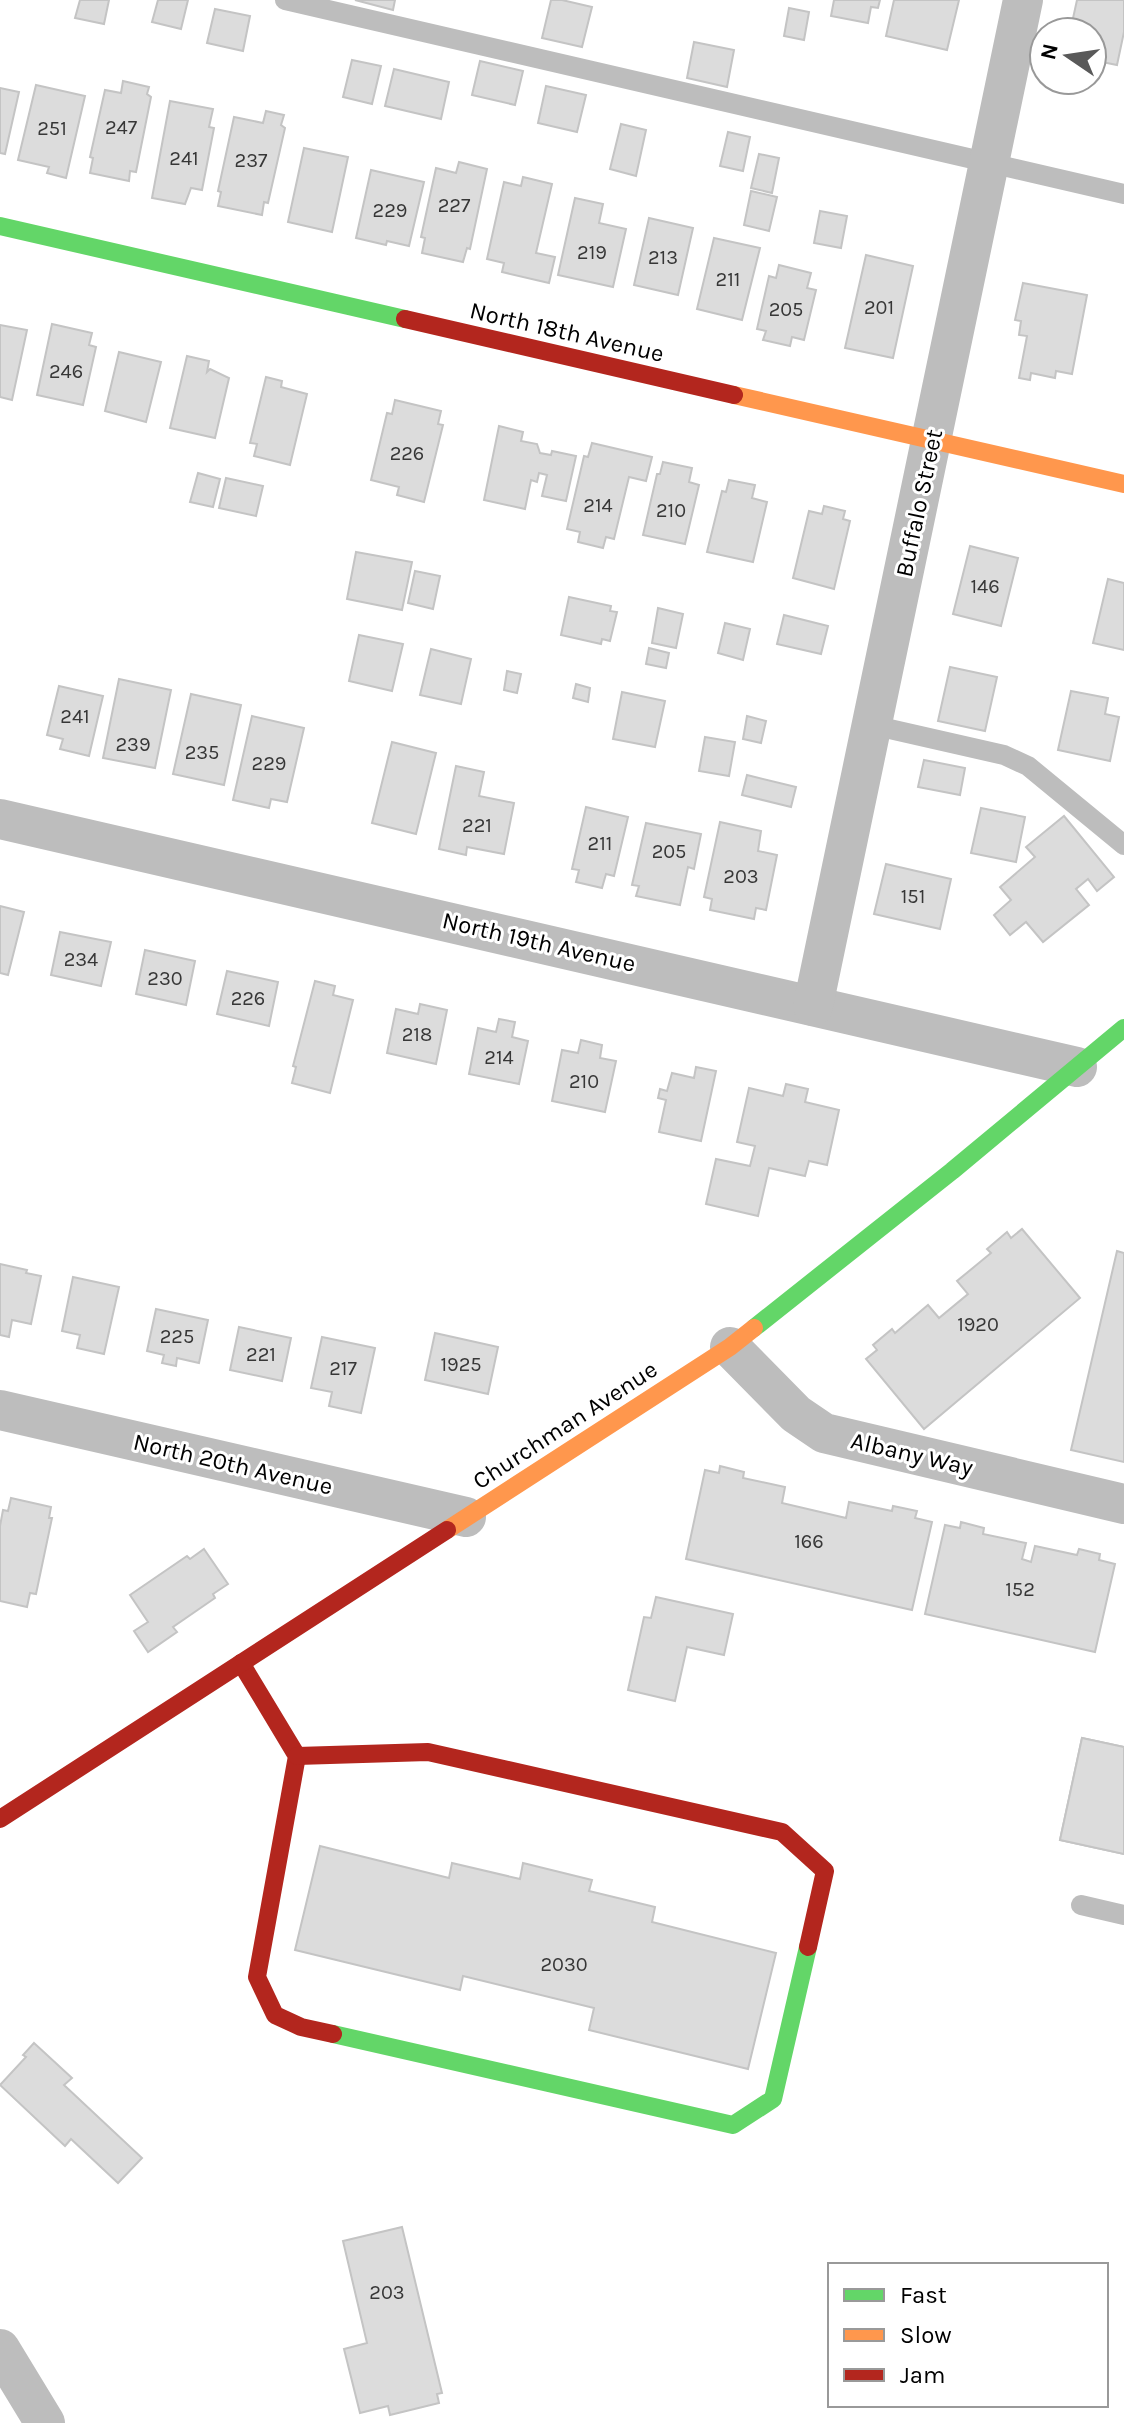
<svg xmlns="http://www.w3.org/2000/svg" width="1124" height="2423" viewBox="0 0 1124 2423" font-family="Karla,sans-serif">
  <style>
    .building { fill: #dcdcdc; stroke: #c4c4c4; stroke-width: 2 }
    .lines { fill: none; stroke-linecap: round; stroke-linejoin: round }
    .lane { stroke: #bdbdbd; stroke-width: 20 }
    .street { stroke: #bdbdbd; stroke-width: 40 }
    .fast { stroke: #63d668; stroke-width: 18 }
    .slow { stroke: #ff974d; stroke-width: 18 }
    .jam { stroke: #b3261e; stroke-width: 18 }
    .labels { text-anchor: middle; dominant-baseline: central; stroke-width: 6; stroke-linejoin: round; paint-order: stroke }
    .number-label { font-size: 20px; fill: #373737 }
    .street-label { font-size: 24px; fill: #000; stroke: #fff }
  </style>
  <rect width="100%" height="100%" fill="#fff"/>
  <g class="building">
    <path d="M80,0H109L104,24L75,18Z"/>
    <path d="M158,0H188L181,29L152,22Z"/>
    <path d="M355,0H395L393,10Z"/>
    <path d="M551,0H562L592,7L582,47L542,38Z"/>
    <path d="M834,0H880L878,8L871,7L868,23L831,16Z"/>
    <path d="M894,0H959L947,50L886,36Z"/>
    <path d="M1077,0H1124V32L1117,65L1092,60V32H1070Z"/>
    <path d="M789,8L809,12L804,40L784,36Z"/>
    <path d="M215,9L250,16L243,51L207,43Z"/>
    <path d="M694,42L734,50L727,87L687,78Z"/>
    <path d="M352,60L381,66L372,104L343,97Z"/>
    <path d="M480,61L523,71L515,105L472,95Z"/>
    <path d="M394,69L449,82L441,119L385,106Z"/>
    <path d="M123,81L149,87L147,94L151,97L136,172L130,171L129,181L90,173L93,158L90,157L105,90L121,93Z"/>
    <path d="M36,85L85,96L66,178L47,173L49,167L18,160Z"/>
    <path d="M546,86L586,95L577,132L538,123Z"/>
    <path d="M0,88L19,92L5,154L0,153Z"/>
    <path d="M170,101L213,109L209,127L214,128L202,190L191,188L185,204L152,198Z"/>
    <path d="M266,111L284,115L281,125L285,128L268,203L264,202L262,215L218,206L221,192L218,191L234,117L263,123Z"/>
    <path d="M621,124L646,130L636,176L610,169Z"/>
    <path d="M728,132L750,137L743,171L720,166Z"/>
    <path d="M304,148L348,157L332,232L288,222Z"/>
    <path d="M759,154L779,158L772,193L751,188Z"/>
    <path d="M459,162L487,169L470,249L467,248L463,262L422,253L425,238L421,237L436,168L456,173Z"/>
    <path d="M371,170L424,182L409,246L387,241L386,245L356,238Z"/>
    <path d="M523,177L552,184L536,253L555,257L549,283L502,272L504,263L487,259L504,182L521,186Z"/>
    <path d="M751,191L777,197L769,231L744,225Z"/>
    <path d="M575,198L603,204L599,223L626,229L613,287L558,275Z"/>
    <path d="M820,211L847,216L841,248L814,243Z"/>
    <path d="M649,218L693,228L678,295L634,285Z"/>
    <path d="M714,238L760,248L742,320L697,309Z"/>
    <path d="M866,255L913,266L893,358L845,348Z"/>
    <path d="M779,265L811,273L807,288L816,290L804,340L792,337L790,346L763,340L766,331L757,329L769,276L776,278Z"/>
    <path d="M1023,283L1087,295L1072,374L1056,371L1055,378L1031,373L1030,380L1019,378L1027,336L1019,335L1021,321L1015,320Z"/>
    <path d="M52,324L92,333L89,345L96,347L83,405L37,395Z"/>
    <path d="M0,325L27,330L12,400L0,397Z"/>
    <path d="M119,352L161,362L146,422L105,411Z"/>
    <path d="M187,356L209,361L207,372L210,369L229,378L215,438L170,428Z"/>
    <path d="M266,377L282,381L281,387L307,394L290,465L254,456L257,444L250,443Z"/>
    <path d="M395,400L441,411L438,424L443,425L424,502L397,495L399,487L371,480L387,413L392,414Z"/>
    <path d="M499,426L523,432L521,441L537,444L540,453L551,455L552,451L576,456L566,501L542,496L547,475L539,473L537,482L531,480L525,509L484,500Z"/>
    <path d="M592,443L652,457L646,481L629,477L614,539L606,537L603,548L578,542L580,532L567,529L584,456L588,457Z"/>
    <path d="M663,462L692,468L689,482L699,485L685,544L643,535L657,474H660Z"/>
    <path d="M198,473L220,479L213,507L190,502Z"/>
    <path d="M226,478L263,486L256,516L219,508Z"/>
    <path d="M729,480L755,485L752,498L767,502L753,562L707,552L722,491L726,492Z"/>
    <path d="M824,506L845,511L843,519L850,521L834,589L793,578L809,511L822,514Z"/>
    <path d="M970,546L1018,558L1001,626L953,614Z"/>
    <path d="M356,552L412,562L402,610L347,599Z"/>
    <path d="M415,571L440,576L433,609L408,603Z"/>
    <path d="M1108,579L1124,583V650L1093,643Z"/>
    <path d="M569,597L611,606L610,611L617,612L610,641L602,639L601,644L561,635Z"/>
    <path d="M658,608L683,614L676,648L652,643Z"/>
    <path d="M784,615L828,626L821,654L777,644Z"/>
    <path d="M725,623L750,629L743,660L718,653Z"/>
    <path d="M359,635L403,644L392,691L349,681Z"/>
    <path d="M649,648L669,653L666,668L646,664Z"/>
    <path d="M431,649L471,659L461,704L420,695Z"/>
    <path d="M950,667L997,677L985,731L938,721Z"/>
    <path d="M507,671L521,674L517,693L504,690Z"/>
    <path d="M119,679L171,690L155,768L103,758Z"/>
    <path d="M576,684L590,688L588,702L573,698Z"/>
    <path d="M59,686L103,696L89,756L60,749L63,739L47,735Z"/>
    <path d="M1071,691L1108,698L1105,714L1119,717L1110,761L1058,750Z"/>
    <path d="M622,692L665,701L655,747L613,739Z"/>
    <path d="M191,694L241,705L224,785L173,774Z"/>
    <path d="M252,716L304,728L287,802L271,799L269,808L233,800Z"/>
    <path d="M747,716L766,721L761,743L743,739Z"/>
    <path d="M705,737L735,742L729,776L699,771Z"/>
    <path d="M392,742L436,753L416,834L372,823Z"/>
    <path d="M924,760L965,768L960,795L918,787Z"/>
    <path d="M456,766L484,772L479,796L514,803L504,854L467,847L466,855L439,849Z"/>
    <path d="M747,775L796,787L791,807L742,795Z"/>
    <path d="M586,807L628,817L614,876L606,874L602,888L576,882L579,870L572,869Z"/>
    <path d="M981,808L1025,817L1016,862L971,853Z"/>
    <path d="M1064,816L1114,877L1097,891L1088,879L1076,889L1089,905L1043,942L1026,922L1010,935L994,915L1011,900L1000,887L1035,857L1026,847Z"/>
    <path d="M720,822L761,831L758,851L777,855L766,910L756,908L754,919L710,910L712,899L704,897Z"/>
    <path d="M646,823L701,834L694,869L688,867L680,905L636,896L639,886L632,885Z"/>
    <path d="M886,864L951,879L940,929L874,914Z"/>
    <path d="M0,906L24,912L8,975L0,973Z"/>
    <path d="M60,932L111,942L101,986L51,975Z"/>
    <path d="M145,950L195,961L186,1005L136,994Z"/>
    <path d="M227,971L278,982L269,1026L217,1014Z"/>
    <path d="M315,981L335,986L333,995L353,1000L330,1093L292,1083L296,1067L293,1066Z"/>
    <path d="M420,1004L447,1010L436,1064L387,1053L396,1009L418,1014Z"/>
    <path d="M499,1019L515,1022L512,1037L528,1041L519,1084L469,1074L478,1028L496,1032Z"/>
    <path d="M581,1040L602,1045L600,1058L616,1061L605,1112L552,1101L562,1050L578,1053Z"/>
    <path d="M696,1067L716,1071L701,1141L659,1132L666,1100L658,1098L660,1089L667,1091L672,1073L694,1078Z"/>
    <path d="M786,1084L808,1089L805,1102L839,1110L827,1165L809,1161L805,1176L769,1168L758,1216L706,1204L716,1159L750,1166L755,1146L737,1142L749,1088L783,1096Z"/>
    <path d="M1022,1229L1080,1298L924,1429L866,1359L877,1350L873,1345L892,1329L895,1333L928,1305L939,1318L968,1294L957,1281L991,1253L987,1249L1007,1232L1011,1238Z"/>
    <path d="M1117,1251L1124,1253V1462L1071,1450Z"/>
    <path d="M0,1264L27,1270L26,1273L41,1276L31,1324L12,1320L9,1337L0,1335Z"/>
    <path d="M73,1277L119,1287L104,1354L77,1348L80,1335L62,1331Z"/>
    <path d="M156,1309L208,1320L199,1363L177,1358L176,1366L162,1363L164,1355L147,1351Z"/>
    <path d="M239,1327L291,1338L282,1381L230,1370Z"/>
    <path d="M435,1333L498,1347L488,1394L425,1380Z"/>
    <path d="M322,1337L375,1348L361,1413L329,1406L332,1392L311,1388Z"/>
    <path d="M720,1466L744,1472L743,1478L785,1487L782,1503L846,1518L849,1502L892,1511L893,1506L917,1511L915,1518L932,1522L912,1610L686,1559L705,1470L719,1473Z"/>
    <path d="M11,1498L51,1507L49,1518H52L36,1594L30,1593L27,1607L0,1601V1526L3,1510L8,1511Z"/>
    <path d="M961,1522L984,1528L983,1534L1026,1543L1022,1559L1031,1562L1035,1546L1077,1555L1079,1549L1100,1554L1099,1560L1115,1564L1095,1652L925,1614L945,1525L960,1528Z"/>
    <path d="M204,1549L228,1584L213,1594L215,1598L173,1627L177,1632L148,1652L134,1631L148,1622L130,1595L187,1556L190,1559Z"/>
    <path d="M656,1597L733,1614L724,1655L687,1647L675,1701L628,1690L644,1617L651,1618Z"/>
    <path d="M1082,1738L1124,1747V1854L1060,1840Z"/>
    <path d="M1082,1738L1124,1747V1854L1060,1840Z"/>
    <path d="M320,1846L449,1878L452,1863L520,1879L523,1863L592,1880L589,1891L655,1907L652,1922L776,1953L748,2069L589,2030L594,2008L463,1976L460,1990L295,1950Z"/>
    <path d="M34,2043L72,2078L64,2085L142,2158L118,2183L71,2139L65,2146L0,2085L26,2057L23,2055Z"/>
    <path d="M402,2227L442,2393L437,2394L439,2403L390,2415L388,2406L360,2413L344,2349L367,2343L343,2241Z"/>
  </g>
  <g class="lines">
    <g class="lane">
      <path d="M285,0L1124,194"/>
      <path d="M872,725L1004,755L1028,766L1124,845"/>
      <path d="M1081,1905L1124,1915"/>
    </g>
    <g class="street">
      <path d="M0,819L1077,1067"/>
      <path d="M813,1006L1023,0"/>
      <path d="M730,1347L796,1414L824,1433L1124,1504"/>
      <path d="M0,1410L466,1517"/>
      <path d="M0,2349L45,2423"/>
    </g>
    <g class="fast">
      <path d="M0,226L405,319"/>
      <path d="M754,1328L952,1171L1124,1028"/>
      <path d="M333,2034L733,2125L773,2099L808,1947"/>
    </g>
    <g class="slow">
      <path d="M734,395L1124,484"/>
      <path d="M447,1530L730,1347L754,1328"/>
    </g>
    <g class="jam">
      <path d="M405,319L734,395"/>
      <path d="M241,1663L297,1756L257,1977L275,2015L301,2027L333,2034"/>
      <path d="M297,1756L428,1752L782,1832L825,1871L808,1947"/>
      <path d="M0,1819L447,1530"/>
    </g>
  </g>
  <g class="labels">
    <g class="number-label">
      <text x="121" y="127">247</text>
      <text x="52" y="128">251</text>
      <text x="184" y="158">241</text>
      <text x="251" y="160">237</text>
      <text x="454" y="205">227</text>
      <text x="390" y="210">229</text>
      <text x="592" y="252">219</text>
      <text x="663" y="257">213</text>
      <text x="728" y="279">211</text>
      <text x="879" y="307">201</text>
      <text x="786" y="309">205</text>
      <text x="66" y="371">246</text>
      <text x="407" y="453">226</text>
      <text x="598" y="505">214</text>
      <text x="671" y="510">210</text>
      <text x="985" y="586">146</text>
      <text x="75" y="716">241</text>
      <text x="133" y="744">239</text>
      <text x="202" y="752">235</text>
      <text x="269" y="763">229</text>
      <text x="477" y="825">221</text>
      <text x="600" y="843">211</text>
      <text x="669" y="851">205</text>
      <text x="741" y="876">203</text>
      <text x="913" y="896">151</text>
      <text x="81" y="959">234</text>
      <text x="165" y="978">230</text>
      <text x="248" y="998">226</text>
      <text x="417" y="1034">218</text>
      <text x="499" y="1057">214</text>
      <text x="584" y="1081">210</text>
      <text x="978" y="1324">1920</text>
      <text x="177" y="1336">225</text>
      <text x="261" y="1354">221</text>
      <text x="461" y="1364">1925</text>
      <text x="343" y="1368">217</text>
      <text x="809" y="1541">166</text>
      <text x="1020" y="1589">152</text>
      <text x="564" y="1964">2030</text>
      <text x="387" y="2292">203</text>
    </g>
    <g class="street-label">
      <text transform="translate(567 332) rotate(13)">North 18th Avenue</text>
      <text transform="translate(919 503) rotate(-78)">Buffalo Street</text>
      <text transform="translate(539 942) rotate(13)">North 19th Avenue</text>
      <text transform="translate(565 1425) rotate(-33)">Churchman Avenue</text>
      <text transform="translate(912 1454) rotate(13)">Albany Way</text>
      <text transform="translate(233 1464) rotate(13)">North 20th Avenue</text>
    </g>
  </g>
  <rect x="828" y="2263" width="280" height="144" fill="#ffffff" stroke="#999999" stroke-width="2"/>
  <rect x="844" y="2289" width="40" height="12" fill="#63d668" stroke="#999999" stroke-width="2"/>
  <text x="900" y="2303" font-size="24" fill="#000000">Fast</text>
  <rect x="844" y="2329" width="40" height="12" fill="#ff974d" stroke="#999999" stroke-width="2"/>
  <text x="900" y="2343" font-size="24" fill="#000000">Slow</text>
  <rect x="844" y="2369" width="40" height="12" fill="#b3261e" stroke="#999999" stroke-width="2"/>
  <text x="900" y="2383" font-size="24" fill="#000000">Jam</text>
  <g transform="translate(1068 56) rotate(283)"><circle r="38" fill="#ffffff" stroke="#999999" stroke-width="2"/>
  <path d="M0-6L14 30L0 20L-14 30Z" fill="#595959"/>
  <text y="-12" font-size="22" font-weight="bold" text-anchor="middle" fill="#000000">N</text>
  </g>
</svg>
